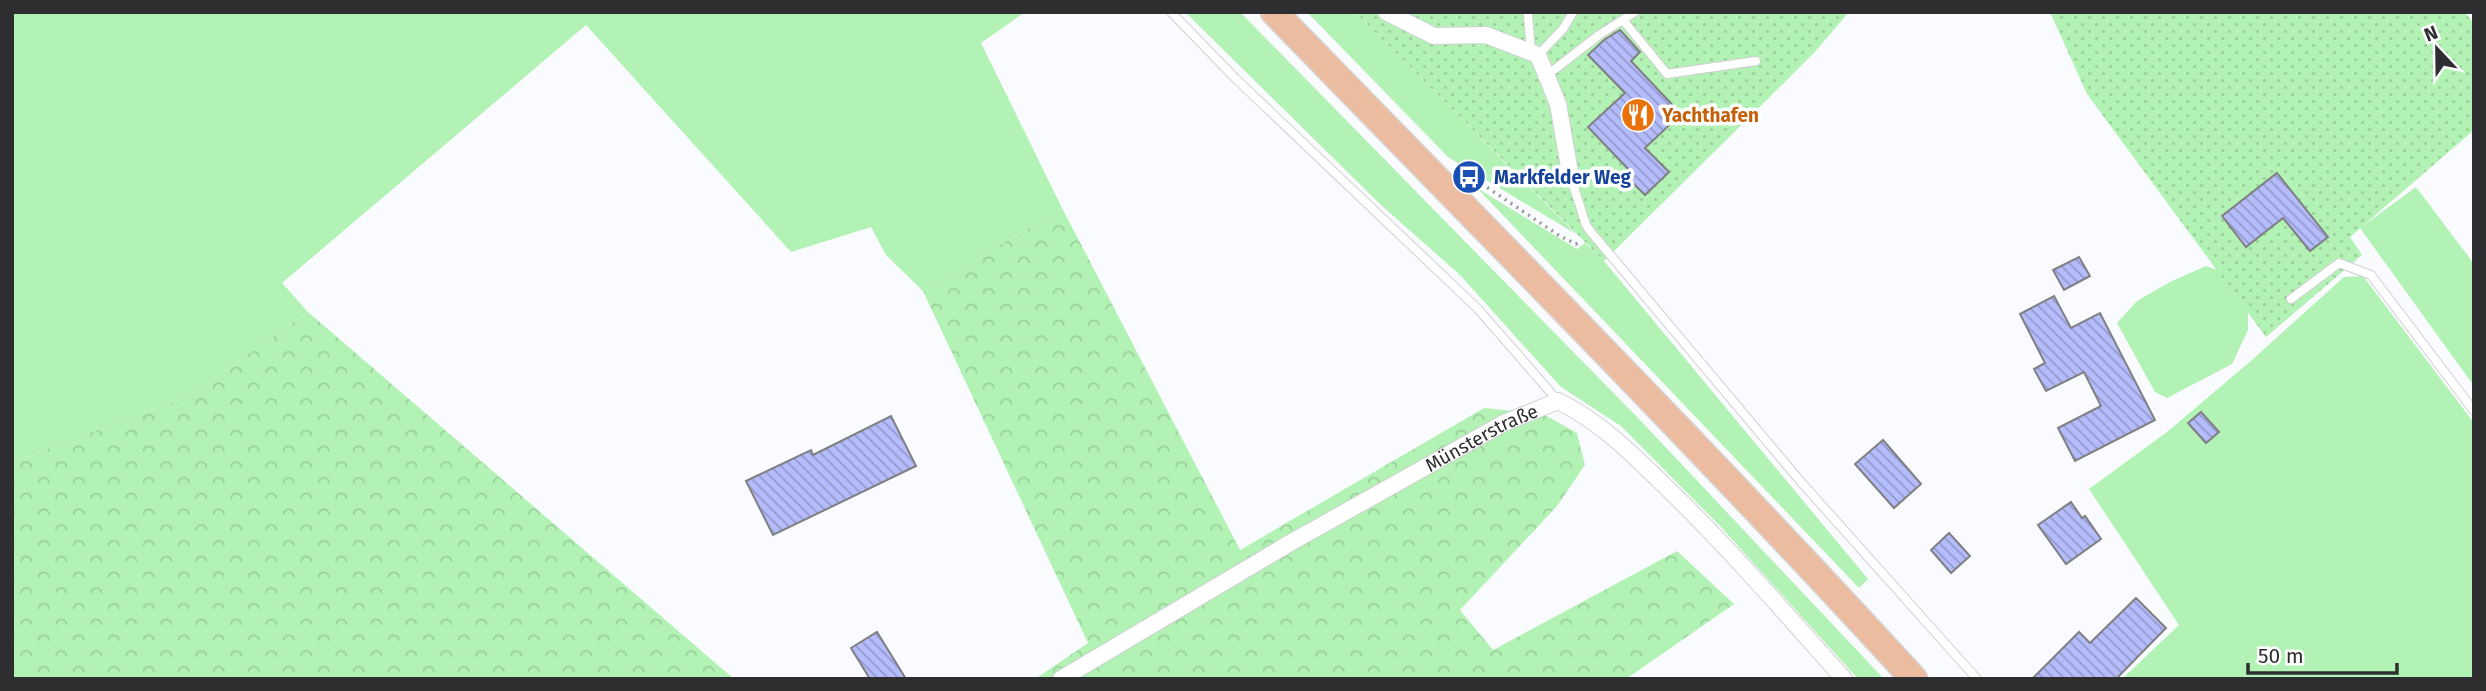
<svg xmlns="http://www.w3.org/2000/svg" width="2486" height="691" viewBox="0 0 2486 691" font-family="'Fira Sans',sans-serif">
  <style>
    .grass { fill: #b2f2b4 }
    .forest { fill: url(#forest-crowns) }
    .park { fill: url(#park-dots) }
    .building { fill: url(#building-back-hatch); stroke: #808083; stroke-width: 2 }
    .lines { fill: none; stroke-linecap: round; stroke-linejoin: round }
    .lane-casing { stroke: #d0d0d3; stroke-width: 10 }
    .street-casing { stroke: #d0d0d3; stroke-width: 18 }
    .primary-casing { stroke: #d5d5d6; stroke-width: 29 }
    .path { stroke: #98999b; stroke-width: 3.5; stroke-dasharray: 2 5; stroke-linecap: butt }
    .lane { stroke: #fff; stroke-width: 8 }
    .street { stroke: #fff; stroke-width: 16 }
    .primary { stroke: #ebbca0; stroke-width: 26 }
    .labels { text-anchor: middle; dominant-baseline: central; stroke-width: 7; stroke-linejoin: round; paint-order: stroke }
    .food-label { font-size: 19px; font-weight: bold; fill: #c56008; stroke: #fff; text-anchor: start }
    .transit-label { font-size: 19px; font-weight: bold; fill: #164399; stroke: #fff; text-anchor: start }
    .street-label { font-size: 19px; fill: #2e2e30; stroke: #fff }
  </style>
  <defs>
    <pattern id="forest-crowns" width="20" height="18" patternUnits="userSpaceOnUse" patternTransform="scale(1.75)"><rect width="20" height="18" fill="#b2f2b4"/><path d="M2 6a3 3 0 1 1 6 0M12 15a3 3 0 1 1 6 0" fill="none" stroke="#99d09b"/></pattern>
    <pattern id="park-dots" width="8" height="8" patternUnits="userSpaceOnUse" patternTransform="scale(1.75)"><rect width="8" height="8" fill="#b2f2b4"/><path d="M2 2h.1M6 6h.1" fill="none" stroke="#99d09b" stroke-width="1.8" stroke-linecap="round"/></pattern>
    <pattern id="building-back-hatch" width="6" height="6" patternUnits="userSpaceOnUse" patternTransform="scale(1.75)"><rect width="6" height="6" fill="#b4bcfb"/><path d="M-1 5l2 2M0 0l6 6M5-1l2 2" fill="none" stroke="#9399cc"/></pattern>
  </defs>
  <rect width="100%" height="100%" fill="#fafbfe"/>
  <g class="grass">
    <path d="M12,12H1025L981,43L1062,208L923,291L886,255L871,227L791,252L586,25L282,283L308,312L189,396L12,462Z"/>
    <path d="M1185,12H1240L1639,419L1884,679H1858L1721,527L1621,426L1561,387L1460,275L1381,205Z"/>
    <path d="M1307,12H1355L1576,234L1448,157Z"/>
    <path d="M2416,187L2474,264V386L2360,228Z"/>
    <path d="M1477,188L1577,249L1585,243L1604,261L1868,579L1859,588Z"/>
    <path d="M2206,266L2217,270L2248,312V330L2232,364L2167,398L2155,392L2117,323L2137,301L2170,282Z"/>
    <path d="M2363,276L2474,423V679H2122L2179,625L2089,489L2167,432L2252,360L2344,277Z"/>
  </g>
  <g class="forest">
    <path d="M1062,208L1240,550L1484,408L1543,414L1577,433L1585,465L1557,506L1460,610L1493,650L1677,551L1734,604L1626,679H1035L1088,643L923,291Z"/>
    <path d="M308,312L734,679H12V462L189,396Z"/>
  </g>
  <g class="park">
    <path d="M1355,12H1523V15L1533,14V12H1849L1813,54L1604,261Z"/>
    <path d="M2050,12H2465L2474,24V130L2350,237L2362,255L2266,337L2087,94Z"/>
  </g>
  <g class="building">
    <path d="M1620,30L1640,52L1631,61L1681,114L1645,148L1669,172L1645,195L1623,173L1628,169L1588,127L1625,93L1588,55L1604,40Z"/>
    <path d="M2277,173L2328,237L2310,251L2283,218L2246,247L2222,216Z"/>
    <path d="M2079,257L2090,276L2064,290L2053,270Z"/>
    <path d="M2054,296L2071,328L2100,313L2155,420L2075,461L2058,428L2101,406L2084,372L2046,391L2034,369L2045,363L2020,314Z"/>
    <path d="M2201,412L2219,432L2206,443L2188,423Z"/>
    <path d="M891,416L916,466L773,535L746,481L811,450L813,455Z"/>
    <path d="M1883,440L1921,484L1894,508L1855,464Z"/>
    <path d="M2071,502L2082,518L2085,516L2101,539L2066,564L2038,525Z"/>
    <path d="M1949,533L1970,556L1951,573L1931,550Z"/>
    <path d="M2136,598L2166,628L2116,679H2032L2079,632L2090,643Z"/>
    <path d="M877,632L906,679H870L851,648Z"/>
  </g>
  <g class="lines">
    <g class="lane-casing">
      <g id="lane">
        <path d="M1171,12L1236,79L1478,309L1558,401"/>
        <path d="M1528,15L1531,52"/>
        <path d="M1623,20L1667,74L1756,61"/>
        <path d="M1538,55L1563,29L1573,12"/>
        <path d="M1546,76L1599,35L1635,12"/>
        <path d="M1571,178L1586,225L1591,232L1801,482L1977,679"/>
        <path d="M2291,299L2339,263L2371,275L2474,411"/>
      </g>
    </g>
    <g class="street-casing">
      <g id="street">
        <path d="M1386,12L1434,36L1486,35L1538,55L1558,104L1571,178"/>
        <path id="s1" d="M1061,679L1290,543L1504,423L1558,401C1601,422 1632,454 1666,487C1729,548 1786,614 1844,679"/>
      </g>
    </g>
    <g class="primary-casing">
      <path id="primary" d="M1274,12C1489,233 1706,452 1914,679"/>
    </g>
    <path class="path" d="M1464,172L1560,236L1576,244L1581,240"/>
    <use href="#lane" class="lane"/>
    <use href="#street" class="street"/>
    <use href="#primary" class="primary"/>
  </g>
  <defs>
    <g id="restaurant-disc" transform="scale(1.75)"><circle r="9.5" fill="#e8710a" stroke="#fff"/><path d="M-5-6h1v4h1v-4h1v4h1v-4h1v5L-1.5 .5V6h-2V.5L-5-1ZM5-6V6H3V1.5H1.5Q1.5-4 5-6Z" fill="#fff"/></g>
    <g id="bus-disc" transform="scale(1.75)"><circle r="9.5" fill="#1a4fb4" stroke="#fff"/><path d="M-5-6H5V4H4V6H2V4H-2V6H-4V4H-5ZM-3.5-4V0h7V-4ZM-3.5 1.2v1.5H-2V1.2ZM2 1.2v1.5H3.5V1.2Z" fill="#fff"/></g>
  </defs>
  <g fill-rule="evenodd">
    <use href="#restaurant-disc" x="1638" y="115"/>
    <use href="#bus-disc" x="1469" y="177"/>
  </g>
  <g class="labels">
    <g class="food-label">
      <text x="1662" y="115">Yachthafen</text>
    </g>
    <g class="transit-label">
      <text x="1494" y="177">Markfelder Weg</text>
    </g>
    <g class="street-label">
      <text stroke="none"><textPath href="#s1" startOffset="485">Münsterstraße</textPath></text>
    </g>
  </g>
  <rect width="2486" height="691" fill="none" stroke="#2e2e30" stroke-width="28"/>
  <g transform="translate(2437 49) rotate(338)" stroke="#ffffff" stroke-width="5" paint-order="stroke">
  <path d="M0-5L12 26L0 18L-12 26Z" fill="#2e2e30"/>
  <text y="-10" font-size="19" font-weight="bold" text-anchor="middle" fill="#2e2e30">N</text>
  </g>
  <path d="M2248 663v10h149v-10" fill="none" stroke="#2e2e30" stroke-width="3.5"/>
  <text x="2258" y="663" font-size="21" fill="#2e2e30" stroke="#ffffff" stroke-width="5" paint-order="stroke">50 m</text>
</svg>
